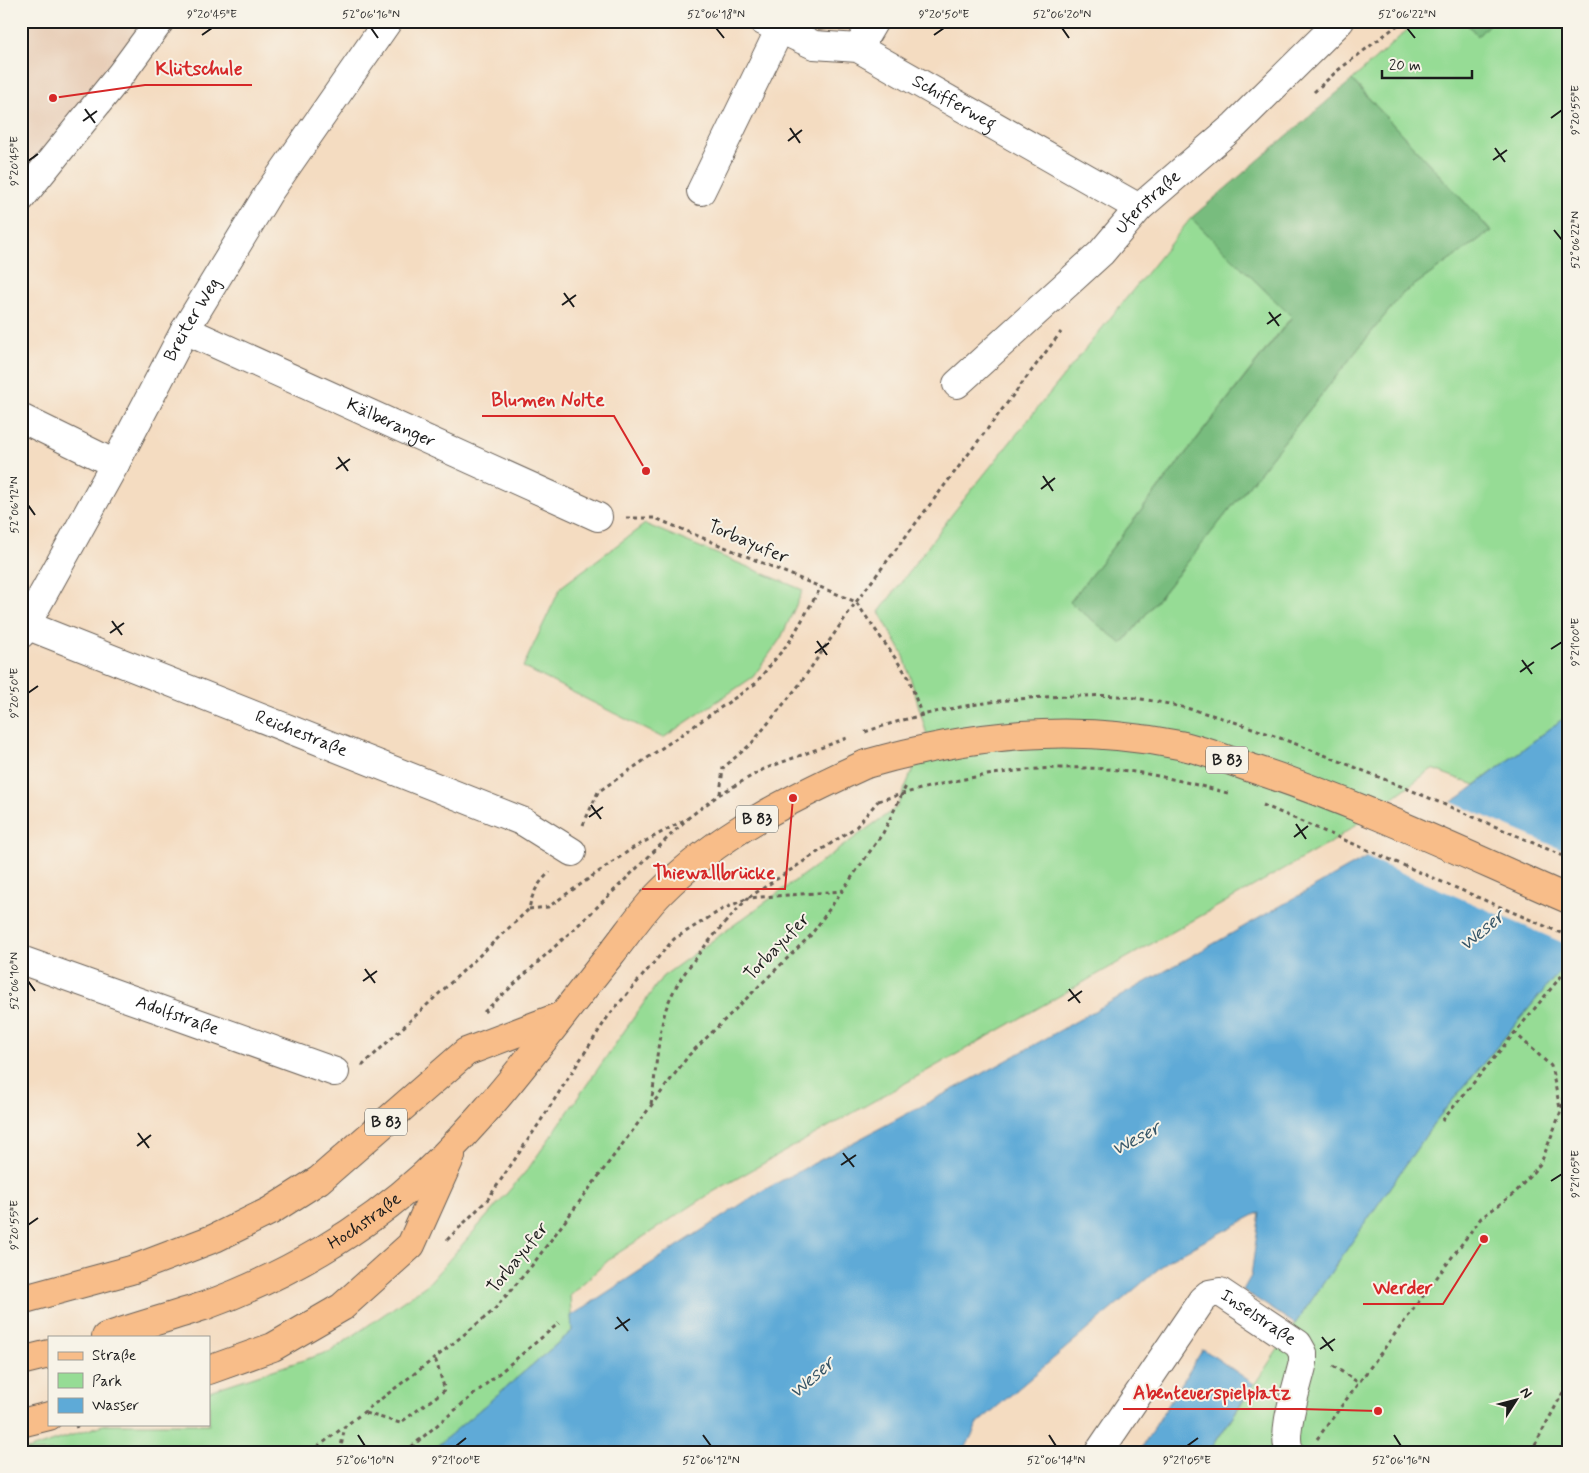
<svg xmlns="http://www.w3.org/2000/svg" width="1589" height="1473" viewBox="0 0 1589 1473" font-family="Mynerve,sans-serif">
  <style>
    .built { fill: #e8ceb7 }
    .green { fill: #96dc95; stroke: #597c58 }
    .forest { fill: #78bc7e; stroke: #4a6c4d }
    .water { fill: #5eaad7; stroke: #3d637a }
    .pier { fill: #f4dcc1 }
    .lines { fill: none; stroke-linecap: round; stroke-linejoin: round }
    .minor-casing { stroke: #685f56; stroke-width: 30 }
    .major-casing { stroke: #685f56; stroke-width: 30 }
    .path { stroke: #685f56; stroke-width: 3; stroke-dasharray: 4 4; stroke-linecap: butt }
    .minor { stroke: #fff; stroke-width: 28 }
    .major { stroke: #f8bd89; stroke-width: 28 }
    .major-bridge-casing { stroke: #685f56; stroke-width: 30; stroke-linecap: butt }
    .path-bridge { stroke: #685f56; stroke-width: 3; stroke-dasharray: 4 4; stroke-linecap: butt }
    .major-bridge { stroke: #f8bd89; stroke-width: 28 }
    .ticks { fill: none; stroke: #1c1c1c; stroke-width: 2 }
    .labels { text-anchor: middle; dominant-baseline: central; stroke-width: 4; stroke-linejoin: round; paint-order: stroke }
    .shield { fill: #f7f3e8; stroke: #5e5c59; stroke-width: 1 }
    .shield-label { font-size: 16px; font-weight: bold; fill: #1c1c1c }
    .street-label { font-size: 18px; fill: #1c1c1c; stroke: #f7f3e8 }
    .water-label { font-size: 19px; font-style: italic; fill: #365567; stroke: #f7f3e8 }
    .leader { fill: none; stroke: #d62828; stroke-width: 2 }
    .callout-dot { fill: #d62828; stroke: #f7f3e8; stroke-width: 2 }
    .callout-label { font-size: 19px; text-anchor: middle; font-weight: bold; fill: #d62828; stroke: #f7f3e8; stroke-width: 4; stroke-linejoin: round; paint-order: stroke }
    .neatline { fill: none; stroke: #1c1c1c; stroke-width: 2 }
    .ticks-label { font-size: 12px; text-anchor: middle; fill: #1c1c1c }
  </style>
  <rect width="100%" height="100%" fill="#f7f3e8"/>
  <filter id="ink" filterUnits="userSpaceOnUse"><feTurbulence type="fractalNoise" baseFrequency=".02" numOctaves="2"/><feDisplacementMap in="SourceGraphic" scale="10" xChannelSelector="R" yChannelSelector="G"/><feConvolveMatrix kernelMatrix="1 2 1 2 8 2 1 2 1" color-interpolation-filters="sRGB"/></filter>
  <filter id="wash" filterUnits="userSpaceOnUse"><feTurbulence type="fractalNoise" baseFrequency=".0096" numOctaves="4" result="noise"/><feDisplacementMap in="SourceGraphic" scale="20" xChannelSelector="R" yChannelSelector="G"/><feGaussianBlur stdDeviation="1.12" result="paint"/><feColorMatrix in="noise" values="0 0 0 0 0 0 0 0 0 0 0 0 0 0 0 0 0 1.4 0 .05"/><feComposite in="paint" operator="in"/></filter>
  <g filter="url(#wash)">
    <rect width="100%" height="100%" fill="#f4dcc1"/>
    <path class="built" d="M21,21H146L23,175L21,174Z"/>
    <g class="green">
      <path d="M1417,21H1464L1478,35L1492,21H1568V715L1475,785L1432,769L1335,840L713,1192L612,1257L570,1295L572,1331L430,1452H21L106,1424H209V1391L331,1351L428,1284L528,1169L662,977L897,807L927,735L904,656L879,612L953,513L1191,218L1292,316L1070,602L1123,643L1402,294L1491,231L1352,80Z"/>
      <path d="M645,524L803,590L781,638L753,677L663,738L523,667L561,587Z"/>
      <path d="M1568,961V1452H1209L1295,1324L1438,1118Z"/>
    </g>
    <g class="forest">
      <path d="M1464,21H1492L1478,36Z"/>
      <path d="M1352,80L1491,231L1402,294L1122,644L1070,602L1292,317L1191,218Z"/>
    </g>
    <g class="water">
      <path d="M1568,715V961L1438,1118L1295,1324L1243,1290L1251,1276L1260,1212L1170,1259L978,1423L965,1449L959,1452H430L572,1331L571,1316L760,1192L995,1067L1362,860L1461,796Z"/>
      <path d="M1203,1349L1254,1384L1209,1452H1139Z"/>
    </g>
    <path class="pier" d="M1449,801L1568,852V945L1363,856Z"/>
  </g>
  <g filter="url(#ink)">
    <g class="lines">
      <g class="minor-casing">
        <g id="minor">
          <path id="s1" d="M763,21L814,45L858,48L1139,208"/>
          <path d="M858,48L874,21"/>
          <path d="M701,191L780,29"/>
          <path d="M21,198L121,74L160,21"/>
          <path id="s2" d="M185,330L598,517"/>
          <path id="s3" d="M957,384L1101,253L1139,208L1235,125L1340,21"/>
          <path d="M21,418L115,464"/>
          <path id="s4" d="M26,625L524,822L572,852"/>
          <path id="s5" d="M21,634L115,464L185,330L269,192L388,21"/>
          <path id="s6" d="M21,960L335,1072"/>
          <path id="s7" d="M1099,1452L1202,1300L1209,1294L1220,1292L1298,1344L1303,1353V1362C1299,1382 1280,1434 1290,1452"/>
        </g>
      </g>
      <g class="major-casing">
        <g id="major">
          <path d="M21,1300L131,1270L215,1238L270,1211L319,1180L466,1052L561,1016"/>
          <path id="s8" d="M106,1337C138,1326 171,1317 204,1306C284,1277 362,1232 425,1174C495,1109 551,1028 611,954C627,934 642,911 660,893C718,834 792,798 866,764"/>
          <path d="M21,1361L49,1354"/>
          <path d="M209,1370L273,1347L342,1307L411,1245L451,1156"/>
          <path d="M21,1423L49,1416"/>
        </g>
      </g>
      <g class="path">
        <path d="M1314,92L1337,71L1403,21"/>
        <path d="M626,518H655L856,602L909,678L923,720"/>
        <path d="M720,794L723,768L752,743L799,685L856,602L1061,332"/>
        <path d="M583,825L598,792L755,684L790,641L821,587"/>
        <path d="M529,909L548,907L633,848L688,818L720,794L764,769L847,738"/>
        <path d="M484,1012L589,915L688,818"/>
        <path d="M1514,1032L1551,1066L1560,1108"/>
        <path d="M362,1066L529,909C532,893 538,883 550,872"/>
        <path d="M651,1104C656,1074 657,1041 665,1012C676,974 721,927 748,898L843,891"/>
        <path d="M1442,1121L1568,968"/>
        <path d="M447,1240L488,1199L538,1125L609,1015L674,939L721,910L748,898L856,827L878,801"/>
        <path d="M1333,1366L1359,1383"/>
        <path d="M365,1413L400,1423L445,1390L435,1358"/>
        <path d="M75,1427L83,1424"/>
        <path d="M1317,1439L1481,1218L1515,1193L1541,1163L1561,1111L1564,1098L1568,1093"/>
        <path d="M311,1452L435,1358L493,1311L530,1268L689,1055L811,935L883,833L907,784"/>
        <path d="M340,1452L345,1426"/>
        <path d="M405,1452L559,1323"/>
        <path d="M1531,1452L1568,1383"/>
      </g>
      <use href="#minor" class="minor"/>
      <use href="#major" class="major"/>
      <g class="major-bridge-casing">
        <path id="major-bridge" d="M866,764C971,734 1071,723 1179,745C1204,750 1230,761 1254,769C1361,804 1464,854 1568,899"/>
      </g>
      <g class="path-bridge">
        <path d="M865,732C934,708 1004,697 1076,696C1090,696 1104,695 1118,696C1189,703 1258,729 1324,755C1406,787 1487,823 1568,858"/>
        <path d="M878,801C957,777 1036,762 1119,770C1157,774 1194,784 1231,794"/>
        <path d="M1263,805L1568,936"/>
      </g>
      <use href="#major-bridge" class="major-bridge"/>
    </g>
  </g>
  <path class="ticks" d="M371,28L378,38M716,28L724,38M1062,28L1069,38M1407,28L1415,38M202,35L212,28M934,35L944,28M85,109L95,123M1551,118L1562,110M83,121L97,111M790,128L800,143M788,141L802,130M1495,148L1505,162M1493,160L1507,150M28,161L38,154M1554,230L1562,240M564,293L574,307M562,305L576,295M1269,312L1279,326M1267,324L1281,314M338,457L348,471M336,469L350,459M1043,476L1053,491M1041,489L1055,478M28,505L35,515M112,621L122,635M110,633L124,623M817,641L827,655M1551,649L1562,642M815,653L829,643M1522,660L1532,674M1520,672L1534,662M28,693L38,686M591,805L601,819M589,817L603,807M1296,824L1306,839M1294,837L1308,826M365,969L375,983M28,981L35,991M363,981L377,971M1069,989L1080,1003M1068,1001L1082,991M138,1133L149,1148M137,1146L151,1135M843,1153L854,1167M841,1165L856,1155M1551,1181L1562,1174M28,1225L38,1218M617,1317L628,1331M615,1329L630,1319M1322,1337L1333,1351M1320,1349L1335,1339M358,1435L365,1446M703,1435L711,1446M1049,1435L1056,1446M1394,1435L1401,1446M456,1446L466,1438M1187,1446L1198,1438"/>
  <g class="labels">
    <g class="shield">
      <rect x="1206" y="746.5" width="42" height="27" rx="4"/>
      <rect x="736" y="805.5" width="42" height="27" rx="4"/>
      <rect x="365" y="1108.5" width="42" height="27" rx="4"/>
    </g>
    <g class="shield-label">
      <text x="1227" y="760">B 83</text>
      <text x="757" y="819">B 83</text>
      <text x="386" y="1122">B 83</text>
    </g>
    <g class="street-label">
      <text stroke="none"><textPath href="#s1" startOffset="211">Schifferweg</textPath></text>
      <text stroke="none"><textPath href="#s3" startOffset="264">Uferstraße</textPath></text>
      <text stroke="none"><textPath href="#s5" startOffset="358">Breiter Weg</textPath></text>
      <text stroke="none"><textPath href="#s2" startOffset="226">Kälberanger</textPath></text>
      <text transform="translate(748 542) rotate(23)">Torbayufer</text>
      <text stroke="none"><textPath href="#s4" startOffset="296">Reichestraße</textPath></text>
      <text transform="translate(777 947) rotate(-46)">Torbayufer</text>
      <text stroke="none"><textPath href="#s6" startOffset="166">Adolfstraße</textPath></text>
      <text stroke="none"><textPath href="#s8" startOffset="285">Hochstraße</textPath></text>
      <text transform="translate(518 1258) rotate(-51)">Torbayufer</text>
      <text stroke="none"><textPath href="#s7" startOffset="250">Inselstraße</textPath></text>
    </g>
    <g class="water-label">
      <text transform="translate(1482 931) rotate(-40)">Weser</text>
      <text transform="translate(1136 1139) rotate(-28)">Weser</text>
      <text transform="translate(812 1378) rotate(-41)">Weser</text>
    </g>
  </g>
  <path class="leader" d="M53 98L145 85H252M646 471L614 416H482M793 798L785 889H642M1484 1239L1443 1304H1363M1378 1411L1301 1409H1123"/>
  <g class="callout-dot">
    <circle cx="53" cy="98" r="5"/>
    <circle cx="646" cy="471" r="5"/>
    <circle cx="793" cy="798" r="5"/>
    <circle cx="1484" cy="1239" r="5"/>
    <circle cx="1378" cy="1411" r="5"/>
  </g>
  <g class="callout-label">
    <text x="199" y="75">Klütschule</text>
    <text x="548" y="406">Blumen Nolte</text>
    <text x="714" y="879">Thiewallbrücke</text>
    <text x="1403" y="1294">Werder</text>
    <text x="1212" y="1399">Abenteuerspielplatz</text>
  </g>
  <rect width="1589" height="1473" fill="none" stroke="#f7f3e8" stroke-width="55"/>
  <rect x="48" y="1336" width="162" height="90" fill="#f7f3e8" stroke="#9f9d96"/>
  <rect x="58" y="1352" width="25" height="8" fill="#f8bd89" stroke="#9f9d96"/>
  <text x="92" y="1360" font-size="15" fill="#1c1c1c">Straße</text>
  <rect x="58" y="1373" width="25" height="15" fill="#96dc95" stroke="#9f9d96"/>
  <text x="92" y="1386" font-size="15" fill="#1c1c1c">Park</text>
  <rect x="58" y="1398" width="25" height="15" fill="#5eaad7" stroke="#9f9d96"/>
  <text x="92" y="1410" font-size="15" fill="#1c1c1c">Wasser</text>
  <g transform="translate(1516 1400) rotate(54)" stroke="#f7f3e8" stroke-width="4" paint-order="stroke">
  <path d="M0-4L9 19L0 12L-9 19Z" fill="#1c1c1c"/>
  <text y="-8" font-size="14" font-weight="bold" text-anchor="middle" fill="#1c1c1c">N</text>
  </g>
  <path d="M1382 70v8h90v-8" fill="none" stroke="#1c1c1c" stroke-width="2.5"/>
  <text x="1389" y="70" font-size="15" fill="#1c1c1c" stroke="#f7f3e8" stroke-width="4" paint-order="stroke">20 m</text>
  <rect x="28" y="28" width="1534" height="1418" class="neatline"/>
  <g class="ticks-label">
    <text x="212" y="18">9°20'45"E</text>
    <text x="371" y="18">52°06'16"N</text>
    <text x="716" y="18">52°06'18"N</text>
    <text x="944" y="18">9°20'50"E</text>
    <text x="1062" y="18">52°06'20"N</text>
    <text x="1407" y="18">52°06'22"N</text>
    <text transform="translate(1575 110) rotate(-90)" y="4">9°20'55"E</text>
    <text transform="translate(14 161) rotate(-90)" y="4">9°20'45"E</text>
    <text transform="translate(1575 240) rotate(-90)" y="4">52°06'22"N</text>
    <text transform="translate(14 505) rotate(-90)" y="4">52°06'12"N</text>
    <text transform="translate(1575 642) rotate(-90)" y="4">9°21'00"E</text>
    <text transform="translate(14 693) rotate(-90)" y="4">9°20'50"E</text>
    <text transform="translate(14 981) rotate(-90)" y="4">52°06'10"N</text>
    <text transform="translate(1575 1174) rotate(-90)" y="4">9°21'05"E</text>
    <text transform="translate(14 1225) rotate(-90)" y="4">9°20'55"E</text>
    <text x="365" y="1464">52°06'10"N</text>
    <text x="456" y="1464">9°21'00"E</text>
    <text x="711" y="1464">52°06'12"N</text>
    <text x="1056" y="1464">52°06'14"N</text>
    <text x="1187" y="1464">9°21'05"E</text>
    <text x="1401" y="1464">52°06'16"N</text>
  </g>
</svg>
